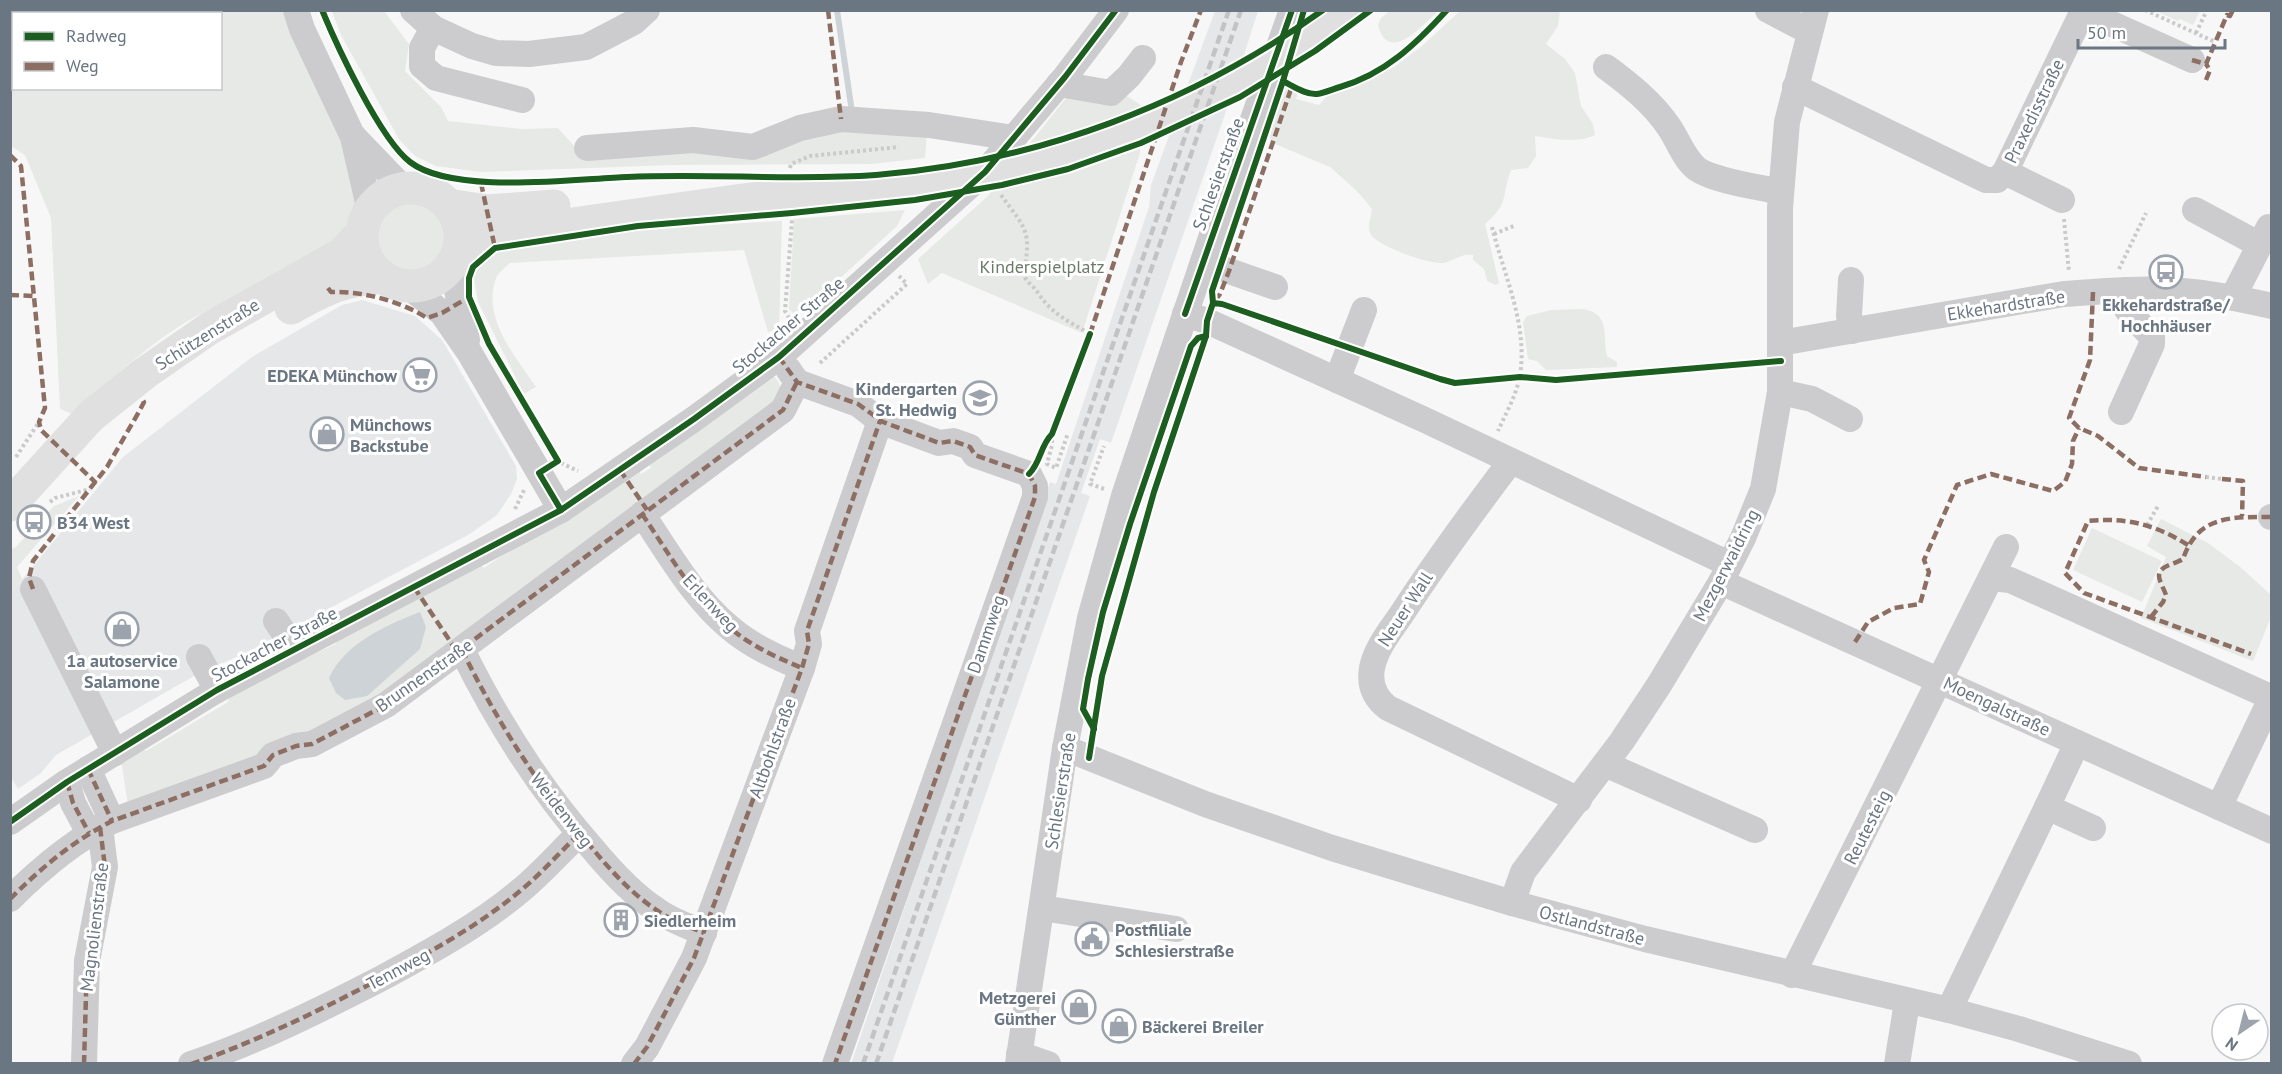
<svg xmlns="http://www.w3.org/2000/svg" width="2282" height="1074" viewBox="0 0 2282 1074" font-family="'PT Sans',sans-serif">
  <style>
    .built { fill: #e5e7e8 }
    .green { fill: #e6e9e5 }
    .water { fill: #cdd3d6 }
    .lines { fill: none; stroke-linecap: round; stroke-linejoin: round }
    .stream { stroke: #cdd3d6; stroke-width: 6 }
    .path { stroke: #cacacb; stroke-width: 4; stroke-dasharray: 3 3; stroke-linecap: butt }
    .minor { stroke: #ccccce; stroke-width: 26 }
    .major { stroke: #e0e0e1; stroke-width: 33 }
    .rail { stroke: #c2c3c4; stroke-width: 4.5; stroke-dasharray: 9 4.5; stroke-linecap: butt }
    .quiet { stroke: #8d6e63; stroke-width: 4.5; stroke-dasharray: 9 4.5; stroke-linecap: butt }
    .cycleway-casing { stroke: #fff; stroke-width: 10 }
    .cycleway { stroke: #1b5e20; stroke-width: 6 }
    .labels { text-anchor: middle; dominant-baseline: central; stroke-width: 6; stroke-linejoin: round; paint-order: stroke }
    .street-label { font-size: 18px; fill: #6b7683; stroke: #fff }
    .park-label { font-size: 18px; fill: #6a7b69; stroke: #fff }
    .poi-label { font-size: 18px; font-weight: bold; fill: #6b7683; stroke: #fff; text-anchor: start }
  </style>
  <rect width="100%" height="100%" fill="#f7f7f7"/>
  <g class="built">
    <path d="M1215,11H1258L1223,120L1111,443L1100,439L1081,493L1090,496L892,1063L851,1064L1050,482L1056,484L1149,207L1151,185Z"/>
    <path d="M362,300L415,316L442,340L516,466L517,479L511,494L497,515L468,535L245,653L194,676L56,755L41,773L18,789L11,777V593L123,457L252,357L342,305Z"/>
  </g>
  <g class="green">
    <path d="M1560,10L1558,26L1546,44L1565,59L1575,73L1581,106L1593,124L1595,135C1576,144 1555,139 1535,136L1536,156L1528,168L1511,170C1501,196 1510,203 1485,224L1499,283L1496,285L1487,281L1484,269L1473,260V255C1459,253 1454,262 1442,263C1428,264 1381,247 1372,236C1366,229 1371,218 1372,209L1358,192L1330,167L1275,144L1262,128L1268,89L1286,79L1299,90L1296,99L1319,105L1327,96L1353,88L1394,67L1422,46L1460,11Z"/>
    <path d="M31,11H286L348,157L360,205L348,233L217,306C162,330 117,375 72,414L60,409L51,218L25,155L11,146L10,28L13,26L14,88H220V14L28,13Z"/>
    <path d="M332,11H384L409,44L405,71L441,107L448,121L522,129L558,128L583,156L841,127L927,132L925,158L871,164L671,165L481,172L436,166L415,156L399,139L341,35Z"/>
    <path d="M1390,11V10L1438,11C1428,20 1398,55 1384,38C1381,35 1379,29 1378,25L1381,18Z"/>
    <path d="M2156,11H2200L2193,25L2180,19L2178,21Z"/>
    <path d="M1070,93L1113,100L1127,96L1142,106L1140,153L1082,333L942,273L928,284L918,259L988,196Z"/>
    <circle cx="411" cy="237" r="38"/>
    <path d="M905,210L897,226L802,313L795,315L789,309L794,219Z"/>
    <path d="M782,221L779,330L768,332L744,250L510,263C506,267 500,271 497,276C480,316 515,356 536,387L524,394L478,302L473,273L492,253L515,247L653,228Z"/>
    <path d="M1582,309C1611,313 1602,334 1607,356L1617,362V367L1546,370L1537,361L1528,359L1523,322L1527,316L1551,310Z"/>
    <path d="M771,374C779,380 781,386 781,396L403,684L248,763L128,806L121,759L138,747L146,751L228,702L229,694L314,645L318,652L336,644L332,636L480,564L484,568L635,464L641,474L651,468L646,456L712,422Z"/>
    <path d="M79,496L17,567L22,579L11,593V549L16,547L54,506Z"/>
    <path d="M2161,519L2208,543L2239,566L2271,595V617L2253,661L2141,618L2166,557L2147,546Z"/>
    <path d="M2092,528L2162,561L2142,602L2073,570Z"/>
  </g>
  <path class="water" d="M420,612L426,627L420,649L367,696L345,700L336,693L329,678C344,644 386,625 420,612Z"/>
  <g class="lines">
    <path class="stream" d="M837,10L852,112"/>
    <g class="path">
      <path d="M2145,10L2215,42"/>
      <path d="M2196,33L2207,10"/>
      <path d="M790,168L791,164L810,156L899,147"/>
      <path d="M1001,195C1027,231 1031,229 1024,275C1027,283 1034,286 1038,293C1052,314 1068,321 1090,334"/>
      <path d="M2064,219L2069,272"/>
      <path d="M1492,227C1504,276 1528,324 1520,375C1517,394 1506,413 1498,431"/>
      <path d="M1494,234L1516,225"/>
      <path d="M2119,269L2146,213"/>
      <path d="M789,318L785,311L792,220"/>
      <path d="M820,363L907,284L899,276"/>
      <path d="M1052,434V445L1047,464L1056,468L1068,433"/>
      <path d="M16,457L39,422"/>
      <path d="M561,463L578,471"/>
      <path d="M2206,477L2222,479"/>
      <path d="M1104,489L1090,484L1104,446"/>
      <path d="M50,502L55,498L90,489"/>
      <path d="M515,509L525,488"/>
      <path d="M2147,525L2158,506"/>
    </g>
    <g class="minor">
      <path d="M296,10L302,29L353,137L370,211"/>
      <path d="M413,10L433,28L472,46L496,53L529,54L586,47L634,22L647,10"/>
      <path d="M1768,10L1810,32"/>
      <path d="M433,28L422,48V66L436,78L522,100"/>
      <path d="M1606,67C1629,84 1653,103 1669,127C1678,140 1684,159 1697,169C1714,181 1759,187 1781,192"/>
      <path d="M1059,84L1111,93L1129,76L1143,58"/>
      <path d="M1795,87L1986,180H1997L2005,172L2083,11L2192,60"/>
      <path d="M354,137L404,189"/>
      <path d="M587,148L693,140L753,147L800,128L841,119L929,125L1014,138"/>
      <path d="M2005,172L2062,200"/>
      <path d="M2195,210L2260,245"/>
      <path d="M1203,262L1275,287"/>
      <path d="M452,265L467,340"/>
      <path d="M1851,280L1849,316L1852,331"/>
      <path d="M408,286L442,313L469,352L561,510"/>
      <path d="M2233,297L2269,227L2272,229"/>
      <path d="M1185,314L1207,321L1425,420L1729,564"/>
      <path d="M1780,343L2064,294C2098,292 2132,288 2166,290C2202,291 2237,298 2272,306"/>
      <path d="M788,369L797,382L858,404L880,421L939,443L953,441L970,447L975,455L1029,474L1035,486V497L835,1064"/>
      <path d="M1337,380L1364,310"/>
      <path d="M1780,392L1812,399L1850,419"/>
      <path d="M2121,412L2152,344V337L2127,310L2126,290"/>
      <path d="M1511,461C1473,511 1437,560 1403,612C1392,629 1376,647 1372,668C1369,685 1375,698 1388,708L1579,800"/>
      <path d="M642,514C668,552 693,597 729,627C751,646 776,657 802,668"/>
      <path d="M2271,517H2272"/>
      <path d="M1992,578L2010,580L2264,694L2272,701"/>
      <path d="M1721,582L2272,831"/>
      <path d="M33,589L115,753"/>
      <path d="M276,621L295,649"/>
      <path d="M462,650C498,723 538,787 592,848C611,871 633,895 658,911C672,921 688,926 704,933"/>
      <path d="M199,657L217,690"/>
      <path d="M2077,743L2047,807L2093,828"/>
      <path d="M1065,748L1205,804L1332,848L1512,903L1645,939L1949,1010L2019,1029L2129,1064"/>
      <path d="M1605,764L1755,830"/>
      <path d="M88,769L112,821"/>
      <path d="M67,782L73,803L89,833"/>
      <path d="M2219,807L2270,701"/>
      <path d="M10,822L67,782L217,690L561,510L694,419L779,357L985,172L1065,77L1116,10"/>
      <path d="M10,899C41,868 73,841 112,821L264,766L273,755L296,746L312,744L386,705L783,410L797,382"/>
      <path d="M1512,903L1523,872L1622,741L1659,685L1721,582L1743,538L1763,489L1780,392V208L1787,122L1816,10"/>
      <path d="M1042,908L1176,929"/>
      <path d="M1792,975L2006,547"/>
      <path d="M1949,1010L2047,807"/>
      <path d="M1019,1054L1048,1064"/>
      <path d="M84,1064L87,961L105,867L100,827"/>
      <path d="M191,1064C258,1041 320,1010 382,978C430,952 478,926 520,891C541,874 559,853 579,834"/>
      <path d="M634,1064L647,1047L694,958L802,668L809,644L807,631L880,421"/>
      <path d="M1018,1064L1065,748L1090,618L1124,496L1215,226L1292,10"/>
      <path d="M1897,1064L1907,1002"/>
    </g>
    <g class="major">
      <circle cx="411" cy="237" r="49"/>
      <path d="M448,205L487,211L554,206"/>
      <path d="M459,251L475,239L493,235C593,222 691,206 790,194C819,191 848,191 876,189C903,187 931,182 957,178C1097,156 1233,96 1345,10"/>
      <path d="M291,308C325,289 343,280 383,277"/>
      <path d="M10,505L91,416L145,373L210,328L342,254L362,232"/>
    </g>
    <g class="rail">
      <path d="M863,1064L1229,10"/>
      <path d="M876,1064L1241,10"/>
    </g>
    <g class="quiet">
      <path d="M828,10L841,119"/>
      <path d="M2192,60L2206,64L2227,15L2230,16L2233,10"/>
      <path d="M2206,80L2210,70L2206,64"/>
      <path d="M10,155L21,166L45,408L39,422L41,430L96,483"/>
      <path d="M481,183L495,248"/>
      <path d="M328,288L331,292C363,291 400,301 427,318L442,313L469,297"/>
      <path d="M2093,292L2090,360L2069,418L2079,428L2098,436L2139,468L2206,477"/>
      <path d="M10,295L34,296"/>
      <path d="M1215,301L1220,294L1229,271L1292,86"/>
      <path d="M1090,334L1181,62L1201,10"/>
      <path d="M779,357L797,382L858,404L883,422L939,443L953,441L970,447L975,455L1029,474L1035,486V497L835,1064"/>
      <path d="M620,470L647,510"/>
      <path d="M2222,479L2243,481L2242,516"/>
      <path d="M642,514C668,552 693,597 729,627C751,646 776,657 802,668"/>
      <path d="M2188,545C2156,525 2127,517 2088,521L2065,573L2084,593L2251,654"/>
      <path d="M414,587L458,653"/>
      <path d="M33,589L29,578L33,561L107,467L140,410L144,402L141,398"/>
      <path d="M2151,617L2163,602L2166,595C2164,589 2159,581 2159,576C2159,565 2176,564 2183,559C2198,515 2231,517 2272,517"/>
      <path d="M1855,642L1868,622L1894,608L1920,604L1929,572L1924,560L1957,485L1991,474L2053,491L2065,482L2072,464L2073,441L2079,428"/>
      <path d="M462,650C498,723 538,787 592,848C611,871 633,895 658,911C672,921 688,926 704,933"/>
      <path d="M88,769L112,821"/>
      <path d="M67,782L73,803L89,833"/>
      <path d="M10,899C41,868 73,841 112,821L264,766L273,755L296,746L312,744L386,705L783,410L797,382"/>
      <path d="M84,1064L87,961L105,867L100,827"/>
      <path d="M191,1064C258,1041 320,1010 382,978C430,952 478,926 520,891C541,874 559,853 579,834"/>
      <path d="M634,1064L647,1047L694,958L802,668L809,644L807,631L880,421"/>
    </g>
    <g class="cycleway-casing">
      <g id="cycleway">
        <path d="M322,10C337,46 380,139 410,162C453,195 573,179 627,177C710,173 793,181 876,175C1037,162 1192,104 1323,10"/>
        <path d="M1283,81C1293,86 1306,95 1317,94C1325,93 1333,89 1340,87C1385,74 1416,44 1447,10"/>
        <path d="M1213,303L1212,291L1283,81L1304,10"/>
        <path d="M1185,314L1292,10"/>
        <path d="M1029,474C1041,462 1040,446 1052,434L1090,334"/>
        <path d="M561,510L539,473L558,461L489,344L469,297V278L473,267L495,248L638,226L792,213L915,200L1002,185L1068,169L1141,143L1240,97L1315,51L1371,10"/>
        <path d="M1094,729L1083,709L1088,679L1103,612L1130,524L1191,346L1198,338L1206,336"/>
        <path d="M1089,758L1102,676L1154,492L1206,336L1207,321L1213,303L1222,304L1440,379L1455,383L1520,377L1556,380L1781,361"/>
        <path d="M10,822L67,782L217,690L561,510L694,419L779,357L985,172L1065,77L1116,10"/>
      </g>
    </g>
    <use href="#cycleway" class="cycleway"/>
  </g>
  <defs>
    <g id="bus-ring" transform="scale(1.725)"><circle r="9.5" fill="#fff" stroke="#9ca3ac" stroke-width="1.5"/><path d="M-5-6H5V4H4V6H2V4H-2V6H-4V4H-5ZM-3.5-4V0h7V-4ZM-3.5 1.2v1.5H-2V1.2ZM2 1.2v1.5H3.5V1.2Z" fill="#9ca3ac"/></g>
    <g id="supermarket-ring" transform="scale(1.725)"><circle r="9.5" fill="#fff" stroke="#9ca3ac" stroke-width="1.5"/><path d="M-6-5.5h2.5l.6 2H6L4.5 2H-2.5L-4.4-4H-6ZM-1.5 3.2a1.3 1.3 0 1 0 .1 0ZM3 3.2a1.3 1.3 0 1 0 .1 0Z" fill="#9ca3ac"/></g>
    <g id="school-ring" transform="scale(1.725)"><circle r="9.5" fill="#fff" stroke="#9ca3ac" stroke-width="1.5"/><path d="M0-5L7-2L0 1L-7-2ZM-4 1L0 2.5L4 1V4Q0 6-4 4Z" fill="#9ca3ac"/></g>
    <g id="shop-ring" transform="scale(1.725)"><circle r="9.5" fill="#fff" stroke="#9ca3ac" stroke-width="1.5"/><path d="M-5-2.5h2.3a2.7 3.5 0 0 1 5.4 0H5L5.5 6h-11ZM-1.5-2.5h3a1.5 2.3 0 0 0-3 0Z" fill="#9ca3ac"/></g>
    <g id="building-ring" transform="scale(1.725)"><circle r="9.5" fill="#fff" stroke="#9ca3ac" stroke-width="1.5"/><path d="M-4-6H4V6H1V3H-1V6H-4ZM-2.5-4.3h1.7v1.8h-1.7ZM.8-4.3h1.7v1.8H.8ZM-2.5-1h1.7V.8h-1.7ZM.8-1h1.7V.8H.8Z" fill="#9ca3ac"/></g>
    <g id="civic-ring" transform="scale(1.725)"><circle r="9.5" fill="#fff" stroke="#9ca3ac" stroke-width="1.5"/><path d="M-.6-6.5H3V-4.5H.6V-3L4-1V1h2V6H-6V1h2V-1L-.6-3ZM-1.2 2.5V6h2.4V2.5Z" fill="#9ca3ac"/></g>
  </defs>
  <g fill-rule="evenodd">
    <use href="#bus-ring" x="2166" y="272"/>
    <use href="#supermarket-ring" x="420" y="375"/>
    <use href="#school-ring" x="980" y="398"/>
    <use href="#shop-ring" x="327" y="434"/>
    <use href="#bus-ring" x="34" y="522"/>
    <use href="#shop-ring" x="122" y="629"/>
    <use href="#building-ring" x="621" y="920"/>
    <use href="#civic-ring" x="1092" y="939"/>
    <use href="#shop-ring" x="1079" y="1007"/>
    <use href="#shop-ring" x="1119" y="1026"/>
  </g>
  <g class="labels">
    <g class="street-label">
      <text transform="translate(2034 111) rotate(-64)">Praxedisstraße</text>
      <text transform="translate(1218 174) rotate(-70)">Schlesierstraße</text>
      <text transform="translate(2006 305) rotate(-9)">Ekkehardstraße</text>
      <text transform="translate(788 325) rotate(-40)">Stockacher Straße</text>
      <text transform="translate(207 334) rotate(-32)">Schützenstraße</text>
      <text transform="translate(1726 565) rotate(-63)">Mezgerwaidring</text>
      <text transform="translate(711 603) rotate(47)">Erlenweg</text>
      <text transform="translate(1405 609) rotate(-57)">Neuer Wall</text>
      <text transform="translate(986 634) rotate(-71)">Dammweg</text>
      <text transform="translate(274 644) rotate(-28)">Stockacher Straße</text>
      <text transform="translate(424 675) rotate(-35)">Brunnenstraße</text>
      <text transform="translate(1997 706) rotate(25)">Moengalstraße</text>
      <text transform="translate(772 748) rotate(-70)">Altbohlstraße</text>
      <text transform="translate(1060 791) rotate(-81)">Schlesierstraße</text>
      <text transform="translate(562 810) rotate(52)">Weidenweg</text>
      <text transform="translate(1867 827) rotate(-63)">Reutesteig</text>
      <text transform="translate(1592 925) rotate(15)">Ostlandstraße</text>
      <text transform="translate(94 927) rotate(-83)">Magnolienstraße</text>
      <text transform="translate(398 969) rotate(-28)">Tennweg</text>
    </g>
    <g class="park-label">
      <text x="1042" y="266">Kinderspielplatz</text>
    </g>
    <g class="poi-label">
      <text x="2166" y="304" text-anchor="middle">Ekkehardstraße/<tspan x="2166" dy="21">Hochhäuser</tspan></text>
      <text x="397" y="375" text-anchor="end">EDEKA Münchow</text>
      <text x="957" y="388" text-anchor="end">Kindergarten<tspan x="957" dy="21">St. Hedwig</tspan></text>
      <text x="350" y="424">Münchows<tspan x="350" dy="21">Backstube</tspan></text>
      <text x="57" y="522">B34 West</text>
      <text x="122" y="660" text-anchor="middle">1a autoservice<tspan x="122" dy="21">Salamone</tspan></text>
      <text x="644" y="920">Siedlerheim</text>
      <text x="1115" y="929">Postfiliale<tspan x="1115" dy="21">Schlesierstraße</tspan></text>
      <text x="1056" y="997" text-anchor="end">Metzgerei<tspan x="1056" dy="21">Günther</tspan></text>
      <text x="1142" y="1026">Bäckerei Breiler</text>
    </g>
  </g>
  <rect width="2282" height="1074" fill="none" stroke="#6b7683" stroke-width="24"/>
  <rect x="12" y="12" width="210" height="78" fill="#ffffff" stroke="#c4c8cd" stroke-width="1.5"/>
  <rect x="24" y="32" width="30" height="9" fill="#1b5e20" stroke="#c4c8cd" stroke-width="1.5"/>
  <text x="66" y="42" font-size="18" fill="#6b7683">Radweg</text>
  <rect x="24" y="62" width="30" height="9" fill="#8d6e63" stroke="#c4c8cd" stroke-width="1.5"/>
  <text x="66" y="72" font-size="18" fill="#6b7683">Weg</text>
  <g transform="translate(2240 1032) rotate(215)"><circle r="28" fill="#ffffff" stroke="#c4c8cd" stroke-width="1.5"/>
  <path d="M0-4.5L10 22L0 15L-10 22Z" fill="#9ca3ac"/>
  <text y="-9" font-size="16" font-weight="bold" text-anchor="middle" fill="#6b7683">N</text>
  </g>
  <path d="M2078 39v9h147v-9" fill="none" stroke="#6b7683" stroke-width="3"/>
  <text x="2087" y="39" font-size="18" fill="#6b7683" stroke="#ffffff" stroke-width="4.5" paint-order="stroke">50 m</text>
</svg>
